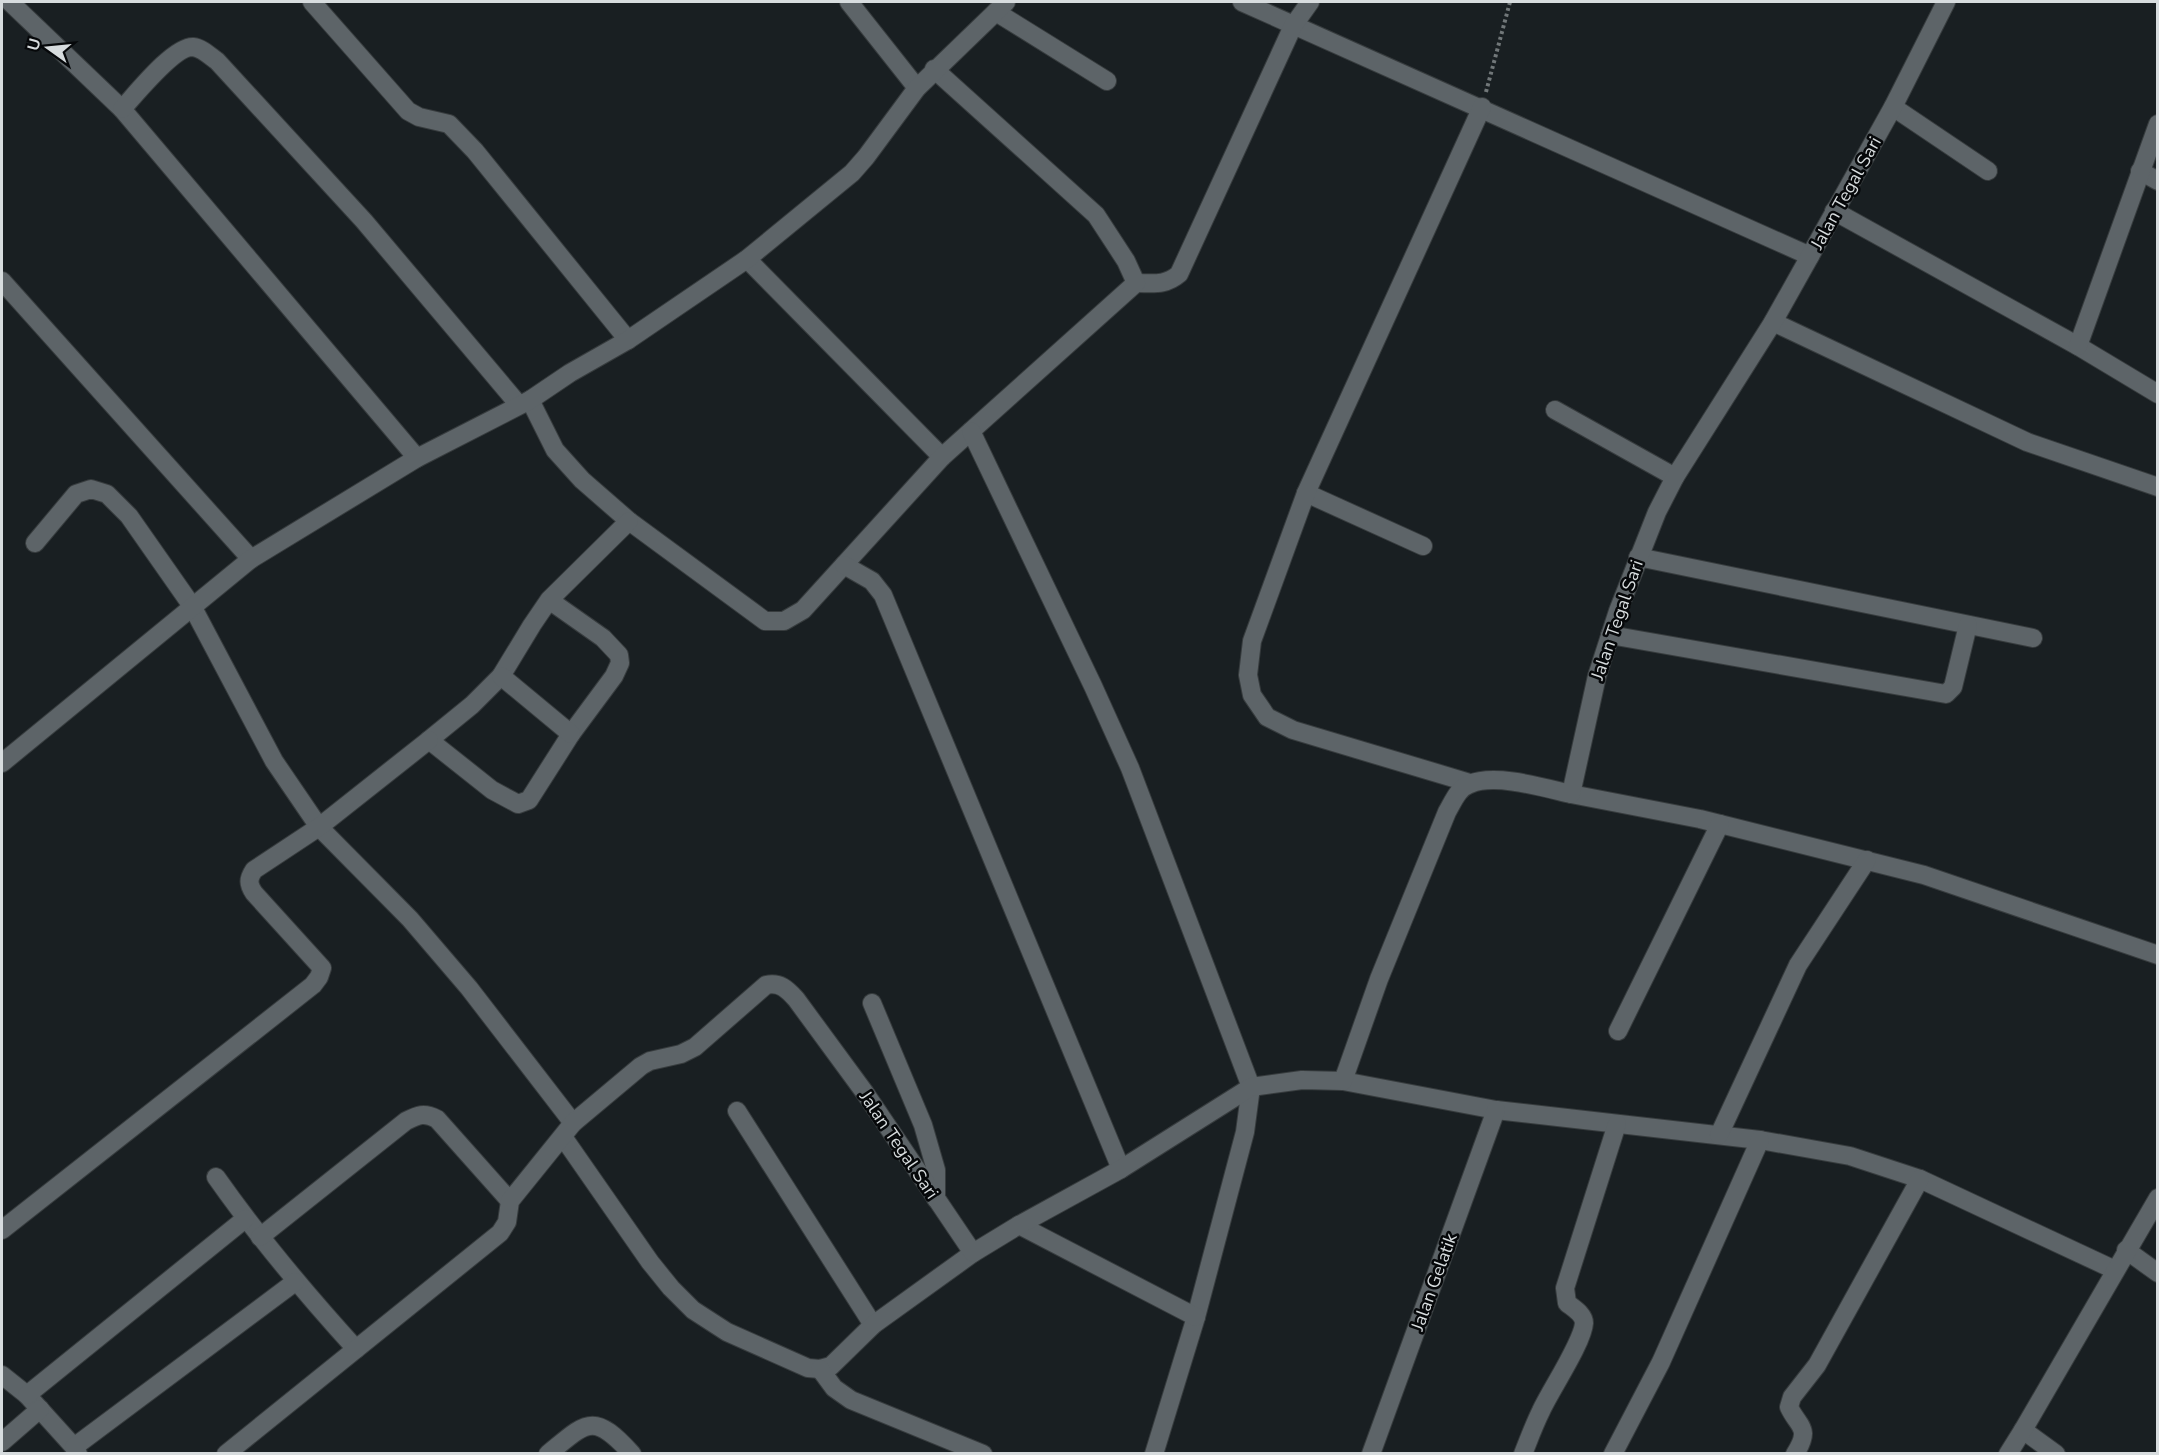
<svg xmlns="http://www.w3.org/2000/svg" width="2159" height="1455" viewBox="0 0 2159 1455" font-family="'Nunito Sans',sans-serif">
  <style>
    .lines { fill: none; stroke-linecap: round; stroke-linejoin: round }
    .minor-casing { stroke: #373c3e; stroke-width: 20 }
    .path { stroke: #717779; stroke-width: 4; stroke-dasharray: 3 3; stroke-linecap: butt }
    .minor { stroke: #5d6468; stroke-width: 18 }
    .labels { text-anchor: middle; dominant-baseline: central; stroke-width: 5; stroke-linejoin: round; paint-order: stroke }
    .street-label { font-size: 18px; fill: #d7dcde; stroke: #06080a }
  </style>
  <rect width="100%" height="100%" fill="#191f22"/>
  <g class="lines">
    <g class="minor-casing">
      <g id="minor">
        <path d="M10,2L122,109L417,458"/>
        <path d="M312,2L408,111L419,117L449,124L475,151L628,340"/>
        <path d="M849,2L917,88"/>
        <path d="M1242,2L1810,256"/>
        <path d="M996,12L1107,81"/>
        <path d="M1893,107L1988,171"/>
        <path d="M122,109C136,94 174,46 193,47C202,48 210,56 217,61L364,221L519,405"/>
        <path d="M2140,171L2158,181"/>
        <path d="M1834,211L2078,346L2158,394"/>
        <path d="M747,259L942,457"/>
        <path d="M2,281L251,559"/>
        <path d="M1136,283C1153,283 1165,286 1179,274L1293,26L1310,2"/>
        <path d="M1773,322L2027,442L2158,487"/>
        <path d="M2078,346L2158,124"/>
        <path d="M530,400L555,450L582,480L629,521L765,621H784L803,610L942,457L1136,283L1126,261L1096,215L934,69"/>
        <path d="M1555,410L1675,477"/>
        <path d="M971,431L1093,686L1130,768L1251,1087L1245,1132L1196,1317L1154,1454"/>
        <path d="M1306,493L1423,546"/>
        <path d="M35,543L76,494L91,489L107,494L129,516L192,606L274,761L319,827L410,919L469,988L573,1123"/>
        <path d="M1638,557L2033,638"/>
        <path d="M844,565L872,581L883,595L1121,1169"/>
        <path d="M549,600L603,638L619,655L620,663L614,676L571,734L529,800L518,804L492,790L429,740L472,705L501,676L532,625L549,600L629,521"/>
        <path d="M1610,635L1946,694L1953,687L1968,625"/>
        <path d="M501,676L571,734"/>
        <path d="M2,763L251,559L417,458L530,400L570,373L628,340L747,259L852,173L866,157L917,88L1006,2"/>
        <path d="M1470,783L1293,730L1267,717L1252,695L1248,675L1252,641L1306,493L1482,107"/>
        <path d="M1571,794L1700,819L1924,875L2158,955"/>
        <path d="M872,1003L923,1125L936,1170V1199"/>
        <path d="M1618,1031L1720,824"/>
        <path d="M1343,1081L1496,1110L1760,1140L1850,1156L1920,1179L2115,1270"/>
        <path d="M737,1111L873,1325"/>
        <path d="M1719,1135L1798,965L1867,860"/>
        <path d="M563,1137L650,1262L671,1288L693,1310L727,1332L808,1368L820,1369L831,1366L873,1325L973,1253"/>
        <path d="M216,1177C259,1238 306,1294 356,1349"/>
        <path d="M1019,1225L1196,1317"/>
        <path d="M2,1230L313,985L319,977L322,968L254,893C248,884 248,879 254,870L319,827L429,740"/>
        <path d="M260,1237L406,1121C418,1115 424,1112 437,1119L510,1201"/>
        <path d="M2126,1250L2158,1273"/>
        <path d="M820,1369L834,1388L851,1400L983,1454"/>
        <path d="M2,1375L27,1395L74,1447L78,1454"/>
        <path d="M27,1395L245,1219"/>
        <path d="M2023,1430L2056,1454"/>
        <path d="M2,1442L40,1409"/>
        <path d="M74,1447L295,1282"/>
        <path d="M226,1454L500,1233L507,1222L510,1201L573,1123L641,1066L650,1061L681,1054L695,1047L766,985C780,982 787,989 796,999L865,1093L973,1253L1019,1225L1121,1169L1251,1087L1302,1080L1343,1081L1379,979L1447,812C1453,802 1458,788 1470,784C1495,773 1545,788 1571,794L1597,676L1618,611L1657,512L1675,477L1773,322L1810,256L1893,107L1946,2"/>
        <path d="M548,1454C587,1422 593,1411 632,1454"/>
        <path d="M1371,1454L1496,1110"/>
        <path d="M1523,1454C1529,1439 1534,1425 1541,1411C1550,1391 1583,1342 1584,1323C1584,1314 1573,1308 1567,1303L1565,1288L1617,1124"/>
        <path d="M1613,1454L1661,1362L1760,1140"/>
        <path d="M1795,1454C1812,1427 1798,1427 1789,1407L1792,1397L1817,1365L1920,1179"/>
        <path d="M2008,1454L2023,1430L2158,1198"/>
      </g>
    </g>
    <path class="path" d="M1486,92L1510,2"/>
    <use href="#minor" class="minor"/>
  </g>
  <g class="labels">
    <g class="street-label">
      <text transform="translate(1846 193) rotate(-61)">Jalan Tegal Sari</text>
      <text transform="translate(1617 620) rotate(-71)">Jalan Tegal Sari</text>
      <text transform="translate(899 1145) rotate(56)">Jalan Tegal Sari</text>
      <text transform="translate(1434 1282) rotate(-70)">Jalan Gelatik</text>
    </g>
  </g>
  <rect width="2159" height="1455" fill="none" stroke="#d7dcde" stroke-width="6"/>
  <g transform="translate(48 48) rotate(285)" stroke="#06080a" stroke-width="4.5" paint-order="stroke">
  <path d="M0-4.5L10 22L0 15L-10 22Z" fill="#d7dcde"/>
  <text y="-9" font-size="16" font-weight="bold" text-anchor="middle" fill="#d7dcde">U</text>
  </g>
</svg>
